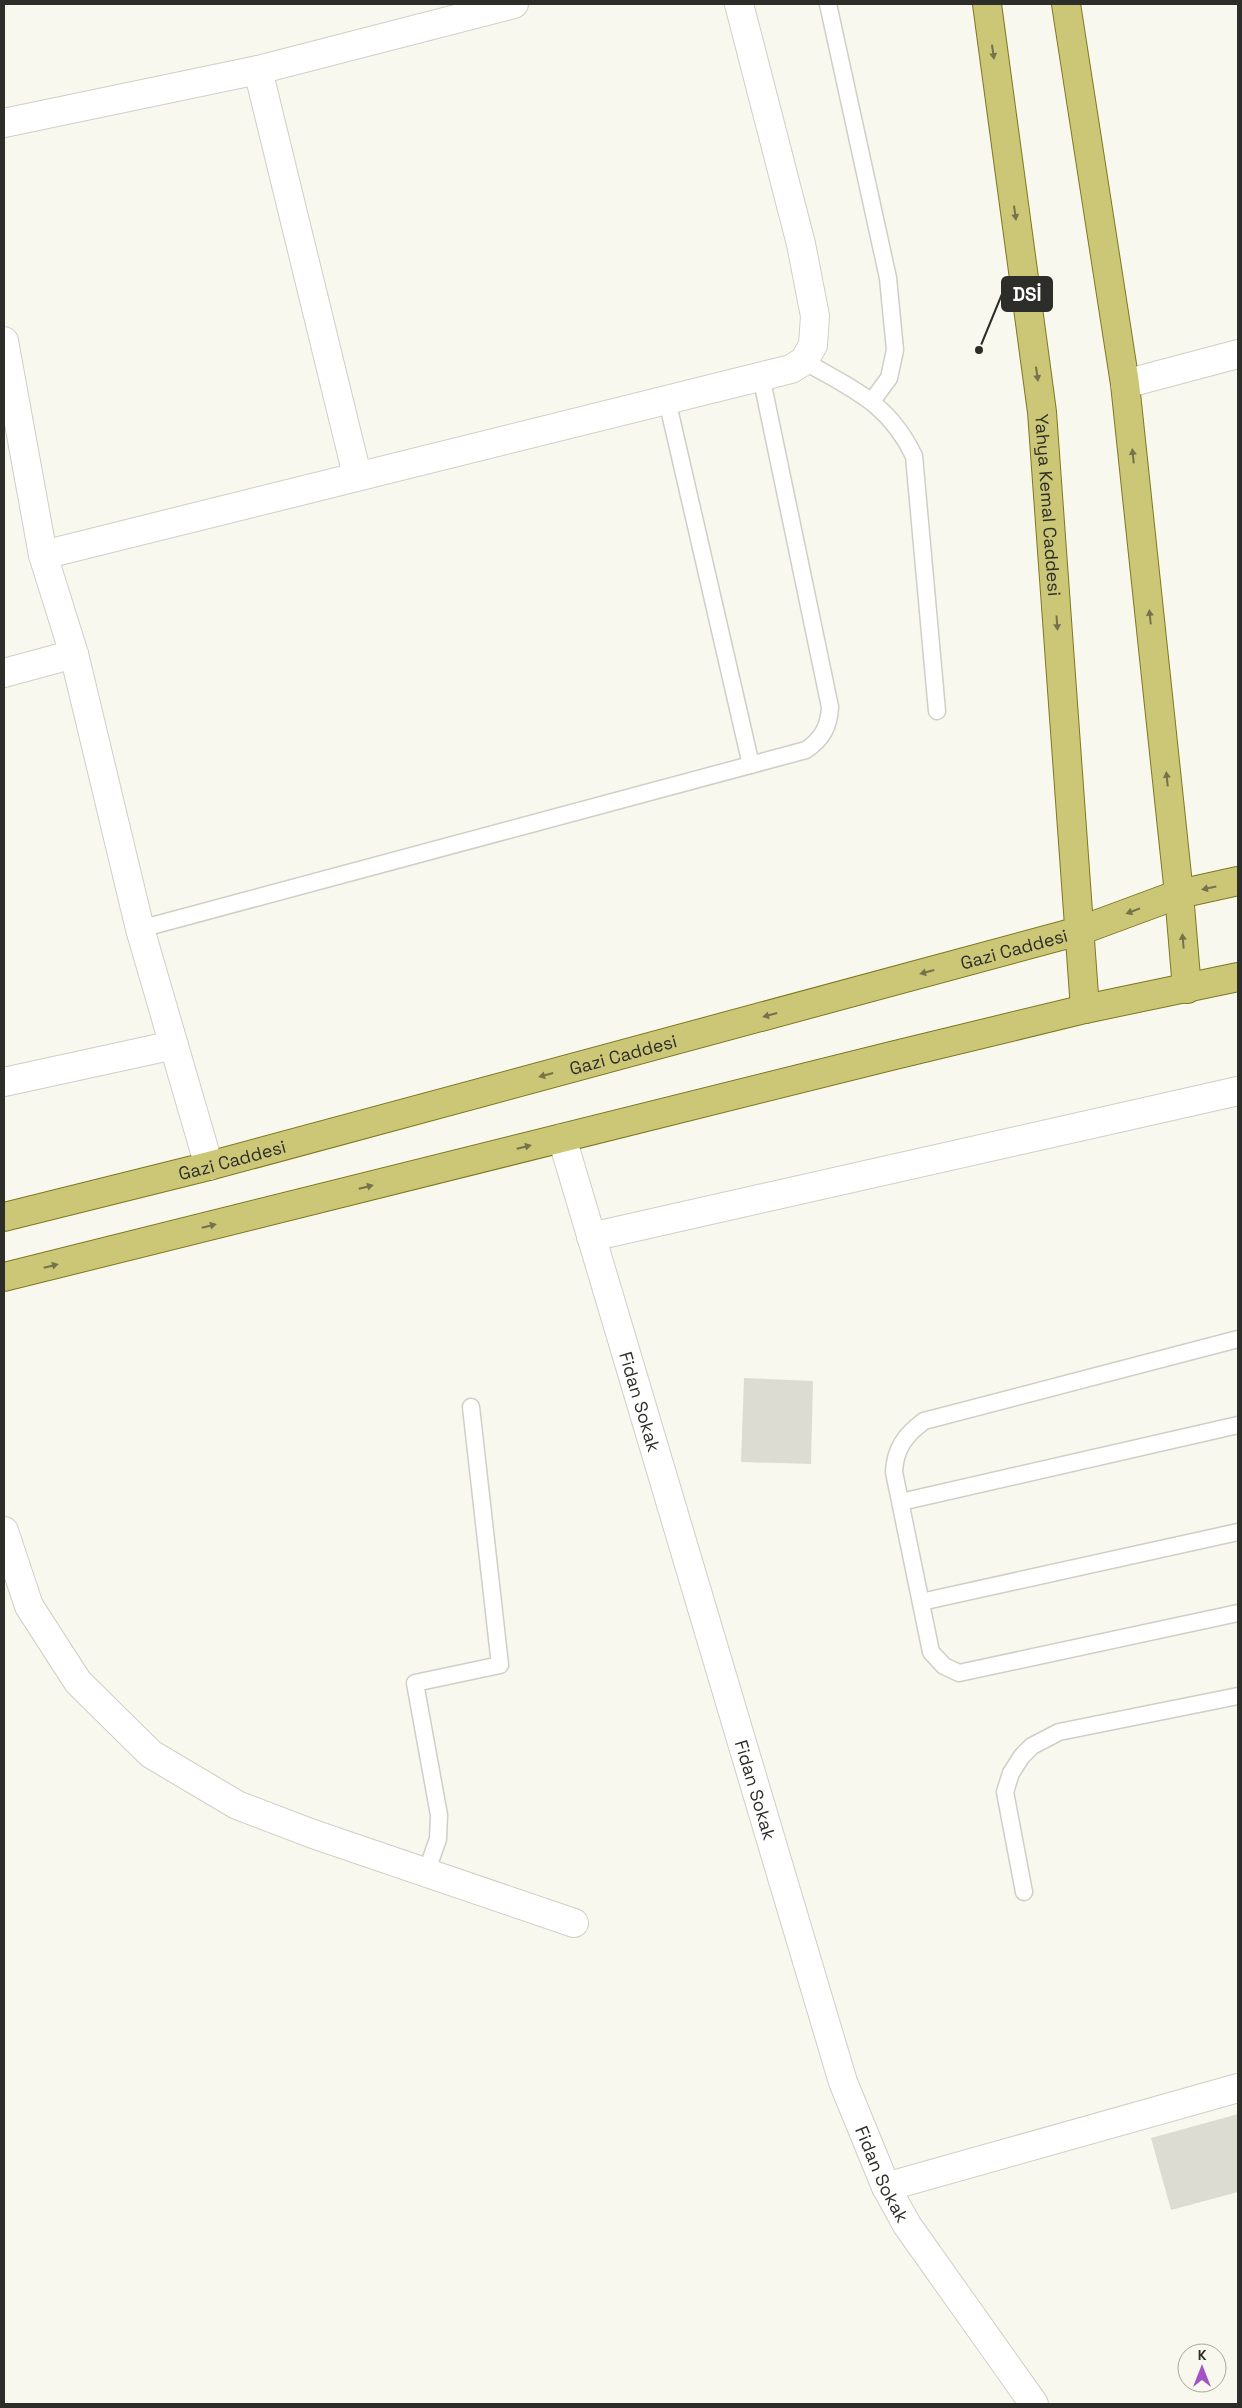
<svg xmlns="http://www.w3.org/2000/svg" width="1242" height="2408" viewBox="0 0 1242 2408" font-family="'Space Grotesk',sans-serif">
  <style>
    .building { fill: #dddcd2 }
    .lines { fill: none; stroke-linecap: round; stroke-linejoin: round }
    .service-casing { stroke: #cfcfc5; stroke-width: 19 }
    .minor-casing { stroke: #cfcfc5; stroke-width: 30 }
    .tertiary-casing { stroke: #cfcfc5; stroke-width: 30 }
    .primary-casing { stroke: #7e7821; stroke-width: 30 }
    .service { stroke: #fff; stroke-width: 16 }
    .minor { stroke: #fff; stroke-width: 28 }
    .tertiary { stroke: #fff; stroke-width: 28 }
    .primary { stroke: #ccc677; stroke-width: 28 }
    .oneway { fill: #75724c }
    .labels { text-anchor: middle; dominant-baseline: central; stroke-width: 4; stroke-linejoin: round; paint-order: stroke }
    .street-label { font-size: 18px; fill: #2d2d29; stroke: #f8f8ee }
    .leader { fill: none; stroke: #2d2d29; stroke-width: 2 }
    .callout-dot { fill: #2d2d29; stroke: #f8f8ee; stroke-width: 2 }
    .callout { fill: #2d2d29; stroke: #2d2d29; stroke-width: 2 }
    .callout-label { font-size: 19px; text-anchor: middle; font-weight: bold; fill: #fff }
  </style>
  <rect width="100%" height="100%" fill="#f8f8ee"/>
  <g class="building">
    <path d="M744,1378L813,1381L811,1464L741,1462Z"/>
    <path d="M1238,2114V2192L1171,2210L1151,2138Z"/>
  </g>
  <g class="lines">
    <g class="service-casing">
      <g id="service">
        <path d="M828,4L888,278L895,350L889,378L872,401"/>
        <path d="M804,361C853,390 888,402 914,456L937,711"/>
        <path d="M667,400L751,765"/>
        <path d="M140,929L806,750C822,739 829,727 830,707L761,376"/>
        <path d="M1238,1339L924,1421C905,1435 895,1449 894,1472L931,1652L944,1666L959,1673L1238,1613"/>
        <path d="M901,1502L1238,1425"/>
        <path d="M921,1602L1238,1532"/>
        <path d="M426,1873L438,1839L439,1815L415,1683L500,1665L471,1407"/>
        <path d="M1024,1892L1005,1792L1011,1773L1022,1756L1032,1746L1059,1732L1238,1696"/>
      </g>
    </g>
    <g class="minor-casing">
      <g id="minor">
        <path d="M258,70L357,475"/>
        <path d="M4,123L258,70L514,4"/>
        <path d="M4,341L43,555L74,654L140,929L209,1166"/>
        <path d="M43,555L791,369L804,361L813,345L815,316L801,244L739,4"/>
        <path d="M4,673L74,654"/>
        <path d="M4,1082L174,1045"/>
        <path id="s1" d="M562,1138L843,2082L886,2187L907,2225L1034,2404"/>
        <path d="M591,1237L1238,1091"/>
        <path d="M4,1531L29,1606L78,1682L151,1754L237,1805L313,1834L574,1923"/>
        <path d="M886,2187L1238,2088"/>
      </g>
    </g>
    <g class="tertiary-casing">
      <path id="tertiary" d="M1125,384L1238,354"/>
    </g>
    <g class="primary-casing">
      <g id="primary">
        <path id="s2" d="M987,4L1042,412L1085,1009"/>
        <path d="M1066,4L1125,384L1179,894L1187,989"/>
        <path id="s3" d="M4,1217L209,1166L1079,931L1179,894L1238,881"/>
        <path d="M4,1277L891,1056L1085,1009L1238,977"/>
      </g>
    </g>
    <use href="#service" class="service"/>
    <use href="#minor" class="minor"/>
    <use href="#tertiary" class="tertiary"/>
    <use href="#primary" class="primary"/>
  </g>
  <defs><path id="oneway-solid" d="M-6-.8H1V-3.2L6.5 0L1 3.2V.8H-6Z" transform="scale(1.25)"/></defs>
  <g class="oneway">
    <use href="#oneway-solid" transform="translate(993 52) rotate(82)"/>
    <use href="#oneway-solid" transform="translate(1015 213) rotate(82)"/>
    <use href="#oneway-solid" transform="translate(1037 374) rotate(82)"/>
    <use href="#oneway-solid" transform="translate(1133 456) rotate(-96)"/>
    <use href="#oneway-solid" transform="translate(1150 617) rotate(-96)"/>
    <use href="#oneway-solid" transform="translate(1057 623) rotate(86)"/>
    <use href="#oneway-solid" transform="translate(1167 779) rotate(-96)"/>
    <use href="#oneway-solid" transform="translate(1209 888) rotate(168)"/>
    <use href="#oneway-solid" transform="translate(1133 911) rotate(159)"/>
    <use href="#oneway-solid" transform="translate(1183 941) rotate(-95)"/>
    <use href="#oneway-solid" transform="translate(927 972) rotate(165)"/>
    <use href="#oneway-solid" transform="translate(770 1015) rotate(165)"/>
    <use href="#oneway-solid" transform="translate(546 1075) rotate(165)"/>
    <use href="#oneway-solid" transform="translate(524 1147) rotate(-14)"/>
    <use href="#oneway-solid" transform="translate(366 1187) rotate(-14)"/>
    <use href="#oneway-solid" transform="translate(209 1226) rotate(-14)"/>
    <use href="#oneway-solid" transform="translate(51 1266) rotate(-14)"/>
  </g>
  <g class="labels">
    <g class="street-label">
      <text stroke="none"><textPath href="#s2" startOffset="505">Yahya Kemal Caddesi</textPath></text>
      <text stroke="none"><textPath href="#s3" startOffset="1045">Gazi Caddesi</textPath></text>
      <text stroke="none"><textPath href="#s3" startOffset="640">Gazi Caddesi</textPath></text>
      <text stroke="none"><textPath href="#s3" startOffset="235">Gazi Caddesi</textPath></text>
      <text stroke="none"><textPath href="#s1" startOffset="275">Fidan Sokak</textPath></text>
      <text stroke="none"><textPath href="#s1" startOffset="680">Fidan Sokak</textPath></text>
      <text stroke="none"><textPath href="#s1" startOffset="1085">Fidan Sokak</textPath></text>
    </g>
  </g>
  <path class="leader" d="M979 350L1002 294"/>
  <circle class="callout-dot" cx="979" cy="350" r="5"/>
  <rect class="callout" x="1002" y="277" width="50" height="34" rx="5"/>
  <g class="callout-label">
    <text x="1027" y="301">DSİ</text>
  </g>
  <rect width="1242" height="2408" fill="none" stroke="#2d2d29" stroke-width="10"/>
  <g transform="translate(1202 2368)"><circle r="24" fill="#f8f8ee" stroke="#a7a79f"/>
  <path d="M0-4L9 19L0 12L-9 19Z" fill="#a353c4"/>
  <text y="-8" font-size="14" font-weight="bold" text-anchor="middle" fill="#2d2d29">K</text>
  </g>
</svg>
